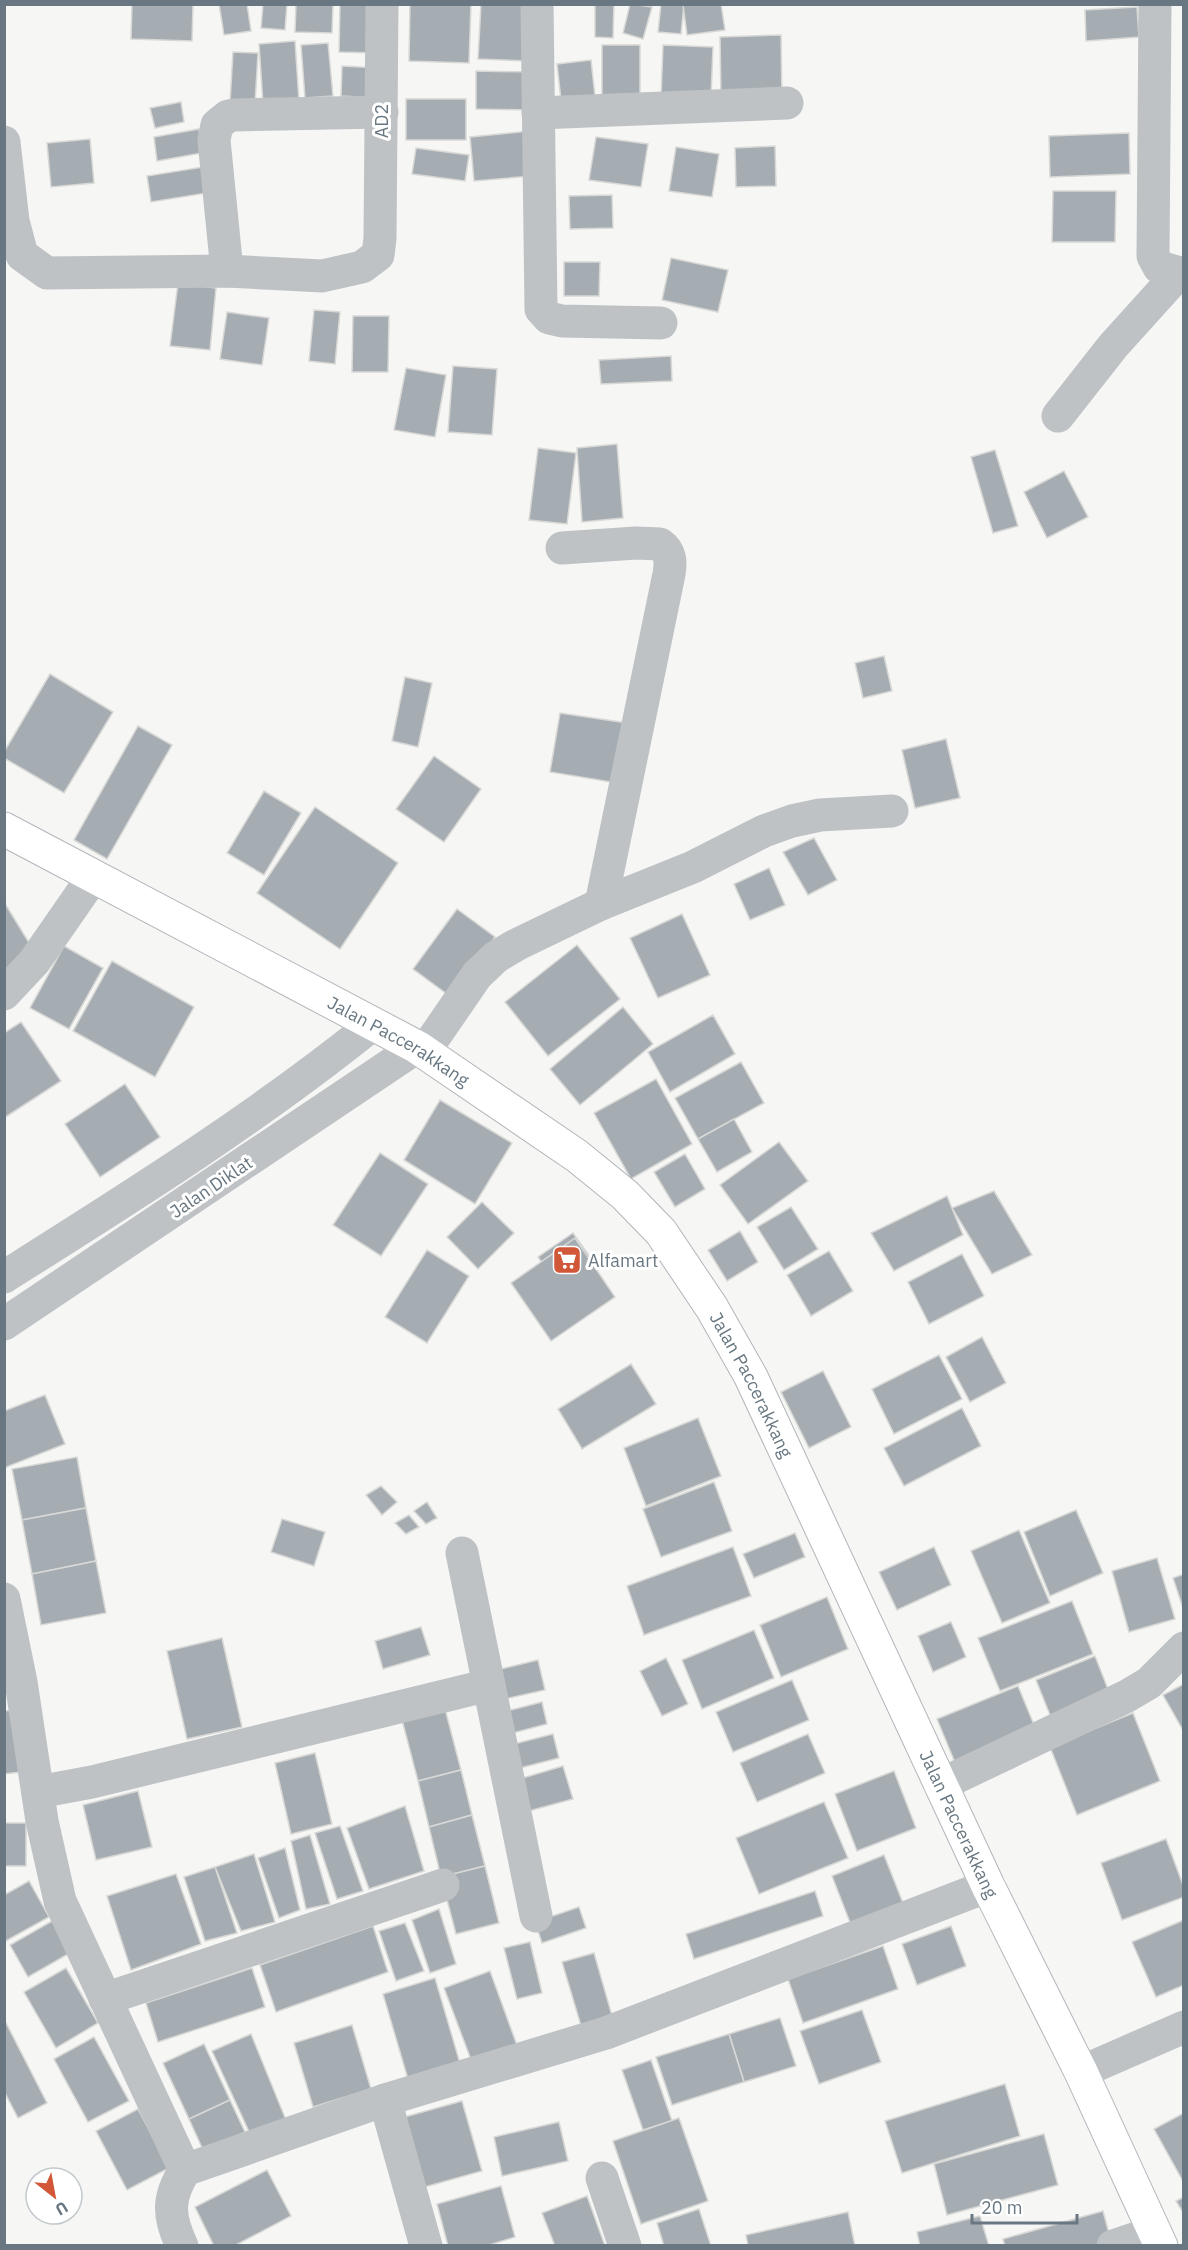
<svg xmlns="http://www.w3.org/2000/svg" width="1188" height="2250" viewBox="0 0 1188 2250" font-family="'IBM Plex Sans',sans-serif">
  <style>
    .building { fill: #a6adb2; stroke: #d8d8d6; stroke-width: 1.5 }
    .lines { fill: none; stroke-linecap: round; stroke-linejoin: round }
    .secondary-casing { stroke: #b0b6b9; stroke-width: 35 }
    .minor { stroke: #bec2c5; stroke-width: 33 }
    .secondary { stroke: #fff; stroke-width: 33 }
    .labels { text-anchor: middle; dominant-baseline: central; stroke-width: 6; stroke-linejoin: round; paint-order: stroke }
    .street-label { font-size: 18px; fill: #687781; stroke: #fff }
    .poi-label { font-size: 18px; fill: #687781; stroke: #fff; text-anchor: start }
  </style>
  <rect width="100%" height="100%" fill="#f6f6f4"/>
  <g class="building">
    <path d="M132,4H193L192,41L131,39Z"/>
    <path d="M219,4H247L251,31L224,35Z"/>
    <path d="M263,4H287L285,30L261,28Z"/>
    <path d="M296,4H333L332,33L295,32Z"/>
    <path d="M340,4H376V53L339,52Z"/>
    <path d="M410,4H471L469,63L409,61Z"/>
    <path d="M481,4H530L527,61L478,59Z"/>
    <path d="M595,4H614L613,38L595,37Z"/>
    <path d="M630,4L652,7L643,39L623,33Z"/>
    <path d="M661,4H684L681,34L658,32Z"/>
    <path d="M721,4L725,30L687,35L683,5Z"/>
    <path d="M1137,7L1139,37L1086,41L1085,10Z"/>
    <path d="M781,35L782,100L721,102L720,37Z"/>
    <path d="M295,41L299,101L263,104L259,44Z"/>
    <path d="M328,43L333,96L305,98L301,45Z"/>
    <rect x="602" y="45" width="38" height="51"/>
    <path d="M663,45L713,47L711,97L661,96Z"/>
    <path d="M233,52L258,53L255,104L230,102Z"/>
    <path d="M591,60L595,96L561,100L557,64Z"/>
    <path d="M342,66L378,68L376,98L341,96Z"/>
    <path d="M476,71L530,72L529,110L476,109Z"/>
    <rect x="406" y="99" width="60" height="41"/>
    <path d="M181,102L184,122L155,128L150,108Z"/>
    <path d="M199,129L202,153L157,161L154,137Z"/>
    <path d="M529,131L532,176L474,181L470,137Z"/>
    <path d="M1129,133L1130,174L1050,177L1049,136Z"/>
    <path d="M596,137L648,144L641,187L589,180Z"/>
    <path d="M90,139L94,183L51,187L47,143Z"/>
    <path d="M775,146L776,186L736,187L735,148Z"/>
    <path d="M676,147L719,154L712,197L669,191Z"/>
    <path d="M416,148L469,155L465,181L412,174Z"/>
    <path d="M203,167L207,193L151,202L147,176Z"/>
    <path d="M1053,191H1116L1115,242H1052Z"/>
    <path d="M612,195L613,228L570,229L569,196Z"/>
    <path d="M671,258L728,270L718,312L662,300Z"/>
    <path d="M564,262H600L599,296H564Z"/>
    <path d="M178,283L216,288L210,350L170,346Z"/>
    <path d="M314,310L340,312L335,364L309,361Z"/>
    <path d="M227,312L269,318L262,365L220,359Z"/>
    <path d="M353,316H389L388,372H352Z"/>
    <path d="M671,356L672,381L601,384L599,360Z"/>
    <path d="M453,366L497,369L492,435L448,432Z"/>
    <path d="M406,368L446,375L435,437L394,430Z"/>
    <path d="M617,444L623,518L582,522L577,448Z"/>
    <path d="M538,448L576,453L567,524L529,520Z"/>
    <path d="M995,450L1018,526L993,533L971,457Z"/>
    <path d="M1064,471L1088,517L1047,538L1024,492Z"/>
    <path d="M884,656L892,691L863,698L855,663Z"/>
    <path d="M50,674L113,712L64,793L4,758V752Z"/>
    <path d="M405,677L432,683L418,747L392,741Z"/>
    <path d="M560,713L627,723L617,783L550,772Z"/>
    <path d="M138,726L172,745L107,859L74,840Z"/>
    <path d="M946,739L960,798L915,808L902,750Z"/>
    <path d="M434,756L481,789L444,842L396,809Z"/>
    <path d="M264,791L301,813L264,875L227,853Z"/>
    <path d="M315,807L398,863L340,949L257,893Z"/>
    <path d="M814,838L837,880L808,895L783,852Z"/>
    <path d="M769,868L785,905L750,920L734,884Z"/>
    <path d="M4,902L36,954L4,973Z"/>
    <path d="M457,909L495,937L451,997L413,969Z"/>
    <path d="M682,914L710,975L658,998L630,938Z"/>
    <path d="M577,945L620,999L548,1056L505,1002Z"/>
    <path d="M64,946L103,968L69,1029L30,1008Z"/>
    <path d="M112,961L194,1007L155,1077L73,1031Z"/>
    <path d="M623,1007L653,1044L580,1105L550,1069Z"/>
    <path d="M713,1015L735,1054L670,1092L648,1052Z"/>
    <path d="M21,1022L61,1081L4,1118V1033Z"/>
    <path d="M741,1062L764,1103L698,1139L675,1098Z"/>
    <path d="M656,1079L692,1144L631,1179L594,1113Z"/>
    <path d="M125,1084L160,1137L100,1177L65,1124Z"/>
    <path d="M440,1100L512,1143L475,1204L404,1160Z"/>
    <path d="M734,1119L752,1152L717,1172L698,1139Z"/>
    <path d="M779,1142L808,1181L748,1224L720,1185Z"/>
    <path d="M380,1153L428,1184L381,1256L333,1225Z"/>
    <path d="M685,1154L705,1189L675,1207L654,1172Z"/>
    <path d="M994,1191L1032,1255L992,1274L952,1208Z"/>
    <path d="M947,1196L963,1235L894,1271L871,1233Z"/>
    <path d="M482,1202L514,1233L478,1269L447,1237Z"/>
    <path d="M791,1207L818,1249L784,1270L757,1227Z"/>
    <path d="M740,1231L758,1262L727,1281L708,1250Z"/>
    <path d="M573,1233L595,1264L560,1288L538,1257Z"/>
    <path d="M575,1238L615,1297L551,1341L511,1283Z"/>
    <path d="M427,1250L469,1276L427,1343L385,1317Z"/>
    <path d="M829,1251L853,1291L811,1316L787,1275Z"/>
    <path d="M962,1254L984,1296L929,1324L908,1282Z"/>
    <path d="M982,1337L1006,1383L970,1402L946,1357Z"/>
    <path d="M939,1355L962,1399L894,1434L872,1389Z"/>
    <path d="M631,1364L656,1404L582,1449L558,1409Z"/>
    <path d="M823,1371L851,1427L809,1448L781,1392Z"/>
    <path d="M45,1395L65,1444L4,1468V1411Z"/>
    <path d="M962,1408L981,1446L904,1486L884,1448Z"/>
    <path d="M698,1418L721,1476L646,1506L624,1448Z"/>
    <path d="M77,1457L86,1508L22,1520L12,1469Z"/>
    <path d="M714,1482L732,1531L661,1557L643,1509Z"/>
    <path d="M381,1486L397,1502L382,1515L366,1495Z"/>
    <path d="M427,1502L437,1518L426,1524L414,1511Z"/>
    <path d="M86,1508L96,1561L32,1574L22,1520Z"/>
    <path d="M1076,1510L1103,1573L1050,1596L1024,1532Z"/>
    <path d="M409,1515L419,1527L406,1534L395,1523Z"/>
    <path d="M282,1519L325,1532L314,1566L271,1552Z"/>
    <path d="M1019,1530L1050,1603L1002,1623L971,1551Z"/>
    <path d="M795,1533L805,1557L754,1578L743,1554Z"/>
    <path d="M733,1547L751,1596L644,1635L627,1586Z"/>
    <path d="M934,1547L951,1585L897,1610L879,1572Z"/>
    <path d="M1157,1558L1175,1619L1129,1632L1112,1571Z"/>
    <path d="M96,1561L106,1613L41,1625L32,1574Z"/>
    <path d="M1184,1574V1611L1173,1578Z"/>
    <path d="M827,1597L848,1649L781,1677L760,1625Z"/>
    <path d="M1072,1601L1093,1654L1000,1691L978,1638Z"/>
    <path d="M951,1622L966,1657L933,1672L918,1636Z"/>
    <path d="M421,1627L430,1655L383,1669L375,1641Z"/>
    <path d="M754,1630L774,1678L702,1709L682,1660Z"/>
    <path d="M222,1638L242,1727L187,1739L167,1651Z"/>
    <path d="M1095,1656L1111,1697L1052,1720L1036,1680Z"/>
    <path d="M666,1658L688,1704L662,1716L640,1671Z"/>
    <path d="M538,1660L545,1690L500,1700L493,1671Z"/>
    <path d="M792,1680L809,1720L733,1752L716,1712Z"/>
    <path d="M1184,1684V1732L1163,1695Z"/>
    <path d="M1018,1686L1037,1732L956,1765L937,1719Z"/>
    <path d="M542,1702L547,1724L505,1735L499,1713Z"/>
    <path d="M444,1705L461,1770L418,1781L401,1716Z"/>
    <path d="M14,1710L21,1772L4,1774V1711Z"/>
    <path d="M1133,1713L1160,1781L1077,1815L1050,1747Z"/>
    <path d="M553,1734L559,1758L516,1769L510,1745Z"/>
    <path d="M808,1734L825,1773L757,1802L740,1763Z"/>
    <path d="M315,1753L332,1824L291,1834L275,1763Z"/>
    <path d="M563,1766L573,1799L525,1812L516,1780Z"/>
    <path d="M461,1770L472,1815L429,1827L418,1781Z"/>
    <path d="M894,1771L916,1828L857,1851L835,1794Z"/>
    <path d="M138,1791L152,1847L96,1860L83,1805Z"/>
    <path d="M824,1802L848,1858L759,1894L736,1838Z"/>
    <path d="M405,1806L424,1871L369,1889L347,1828Z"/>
    <path d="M472,1815L485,1866L441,1877L429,1827Z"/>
    <rect x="4" y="1823" width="22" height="43"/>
    <path d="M340,1826L363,1891L337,1899L315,1833Z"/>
    <path d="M310,1835L330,1904L306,1909L291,1841Z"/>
    <path d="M1166,1839L1184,1888V1897L1122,1920L1101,1863Z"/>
    <path d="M285,1848L300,1910L279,1918L258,1858Z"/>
    <path d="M254,1854L275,1922L241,1931L215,1867Z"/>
    <path d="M884,1855L903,1903L851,1925L832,1876Z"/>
    <path d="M485,1866L499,1923L456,1934L441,1877Z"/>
    <path d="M215,1867L237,1933L205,1941L184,1877Z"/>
    <path d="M176,1874L201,1944L131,1970L107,1896Z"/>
    <path d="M29,1881L49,1917L4,1942V1895Z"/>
    <path d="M815,1891L823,1916L694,1959L686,1934Z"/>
    <path d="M579,1907L586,1928L542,1943L535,1922Z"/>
    <path d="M439,1909L456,1964L430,1973L412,1920Z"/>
    <path d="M1184,1920V1985L1156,1997L1132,1942Z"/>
    <path d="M52,1921L70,1953L28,1977L10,1945Z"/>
    <path d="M405,1923L424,1971L396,1981L379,1931Z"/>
    <path d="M373,1926L388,1972L276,2012L260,1965Z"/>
    <path d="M951,1926L966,1966L917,1985L902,1944Z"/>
    <path d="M530,1942L542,1993L517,1999L504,1948Z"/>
    <path d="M883,1946L898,1989L803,2023L788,1979Z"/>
    <path d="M594,1953L613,2019L582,2029L562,1962Z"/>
    <path d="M66,1968L98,2023L56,2048L24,1992Z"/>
    <path d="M252,1968L265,2007L158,2042L146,2003Z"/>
    <path d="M490,1971L518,2048L473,2065L444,1988Z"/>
    <path d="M435,1978L462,2070L410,2086L383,1994Z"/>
    <path d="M862,2010L881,2062L819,2084L800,2031Z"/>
    <path d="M780,2018L796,2066L744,2082L729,2034Z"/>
    <path d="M4,2019L47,2103L18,2118L4,2091Z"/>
    <path d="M352,2025L371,2089L313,2107L294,2043Z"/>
    <path d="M251,2034L286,2120L251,2136L212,2051Z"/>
    <path d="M729,2034L744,2082L672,2105L656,2057Z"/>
    <path d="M94,2037L129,2101L88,2122L54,2059Z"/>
    <path d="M204,2044L230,2100L189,2119L163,2063Z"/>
    <path d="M651,2060L672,2121L643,2130L622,2070Z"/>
    <path d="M1005,2084L1020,2136L902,2173L885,2121Z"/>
    <path d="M230,2100L245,2132L204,2152L189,2119Z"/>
    <path d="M462,2101L482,2171L421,2188L401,2118Z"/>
    <path d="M138,2109L169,2168L127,2190L96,2131Z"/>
    <path d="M1184,2113V2183L1154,2129Z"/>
    <path d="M679,2118L708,2201L641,2224L613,2141Z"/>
    <path d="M559,2122L568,2161L502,2176L494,2137Z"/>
    <path d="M1044,2134L1058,2185L947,2215L934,2164Z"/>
    <path d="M267,2170L291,2216L234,2246H214L195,2207Z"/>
    <path d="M501,2186L515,2237L486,2246H448L437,2204Z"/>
    <path d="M587,2196L605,2246H555L542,2213Z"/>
    <path d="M1184,2197V2214L1176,2201Z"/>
    <path d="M699,2209L711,2246H664L657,2223Z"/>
    <path d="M1103,2211L1111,2241L1096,2246H1005L1003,2239Z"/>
    <path d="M848,2212L855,2246H748L746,2235Z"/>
    <path d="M980,2216L989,2246H920L917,2232Z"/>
  </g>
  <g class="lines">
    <g class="secondary-casing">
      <g id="secondary">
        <path id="s1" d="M4,829L417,1047L577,1156L625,1195L661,1232L712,1308L751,1377L988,1886L1081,2072L1161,2246"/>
      </g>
    </g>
    <g class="minor">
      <path d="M537,4L541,309L549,318L562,321L661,323"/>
      <path d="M1155,4L1153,256L1159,267L1184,274"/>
      <path d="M538,113L787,103"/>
      <path d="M4,142L13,221L22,255L47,273L227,271L322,276L362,267L378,255L380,238L382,4"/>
      <path d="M227,271L214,140L217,125L228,116L235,115L382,112"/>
      <path d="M1058,416L1113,346L1178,274"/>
      <path d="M562,548L636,543L660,544C671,552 671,562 669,574L601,904"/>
      <path d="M4,994L34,962L93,877"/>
      <path d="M424,1052L477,975L496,957L516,945L601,904L693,867L764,831L792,821L820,815L892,811"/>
      <path d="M4,1277C129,1198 257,1118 372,1025"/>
      <path d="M4,1324L417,1047"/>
      <path d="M462,1553L536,1916"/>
      <path d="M4,1599L21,1682L42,1821L60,1901L185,2170"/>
      <path d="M940,1785L1127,1696L1149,1683L1184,1648"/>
      <path d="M38,1792L92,1782L489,1685"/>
      <path d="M105,1999L443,1885"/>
      <path d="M1081,2072L1184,2027"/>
      <path d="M385,2100L426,2246"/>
      <path d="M602,2178L625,2246"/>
      <path d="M182,2246C168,2216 167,2198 185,2170L385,2100L606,2033L988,1886"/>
      <path d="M1113,2246L1154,2232"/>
    </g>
    <use href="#secondary" class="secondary"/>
  </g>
  <defs>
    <g id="supermarket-square" transform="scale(1.5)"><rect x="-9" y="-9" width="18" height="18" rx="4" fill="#d15738" stroke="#fff"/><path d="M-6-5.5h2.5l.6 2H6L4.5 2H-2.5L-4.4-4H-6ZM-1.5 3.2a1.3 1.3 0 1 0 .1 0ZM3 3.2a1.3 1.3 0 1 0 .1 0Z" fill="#fff"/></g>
  </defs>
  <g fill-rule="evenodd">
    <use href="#supermarket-square" x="567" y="1260"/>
  </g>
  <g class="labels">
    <g class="street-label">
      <text transform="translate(381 121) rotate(-90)">AD2</text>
      <text stroke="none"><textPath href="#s1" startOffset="448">Jalan Paccerakkang</textPath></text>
      <text transform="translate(211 1187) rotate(-34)">Jalan Diklat</text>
      <text stroke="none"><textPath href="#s1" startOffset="952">Jalan Paccerakkang</textPath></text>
      <text stroke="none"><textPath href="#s1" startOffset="1438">Jalan Paccerakkang</textPath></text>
    </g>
    <g class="poi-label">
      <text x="588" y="1260">Alfamart</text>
    </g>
  </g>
  <rect width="1188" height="2250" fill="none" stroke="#687781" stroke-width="12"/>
  <g transform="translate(54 2196) rotate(149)"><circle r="28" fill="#ffffff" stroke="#c3c9cd" stroke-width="1.5"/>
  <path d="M0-4.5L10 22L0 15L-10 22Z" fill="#d15738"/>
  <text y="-9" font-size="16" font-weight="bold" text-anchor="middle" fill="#687781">U</text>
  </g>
  <path d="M972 2214v9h105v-9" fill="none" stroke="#687781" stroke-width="3"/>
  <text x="981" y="2214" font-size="18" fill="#687781" stroke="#ffffff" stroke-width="4.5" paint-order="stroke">20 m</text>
</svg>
